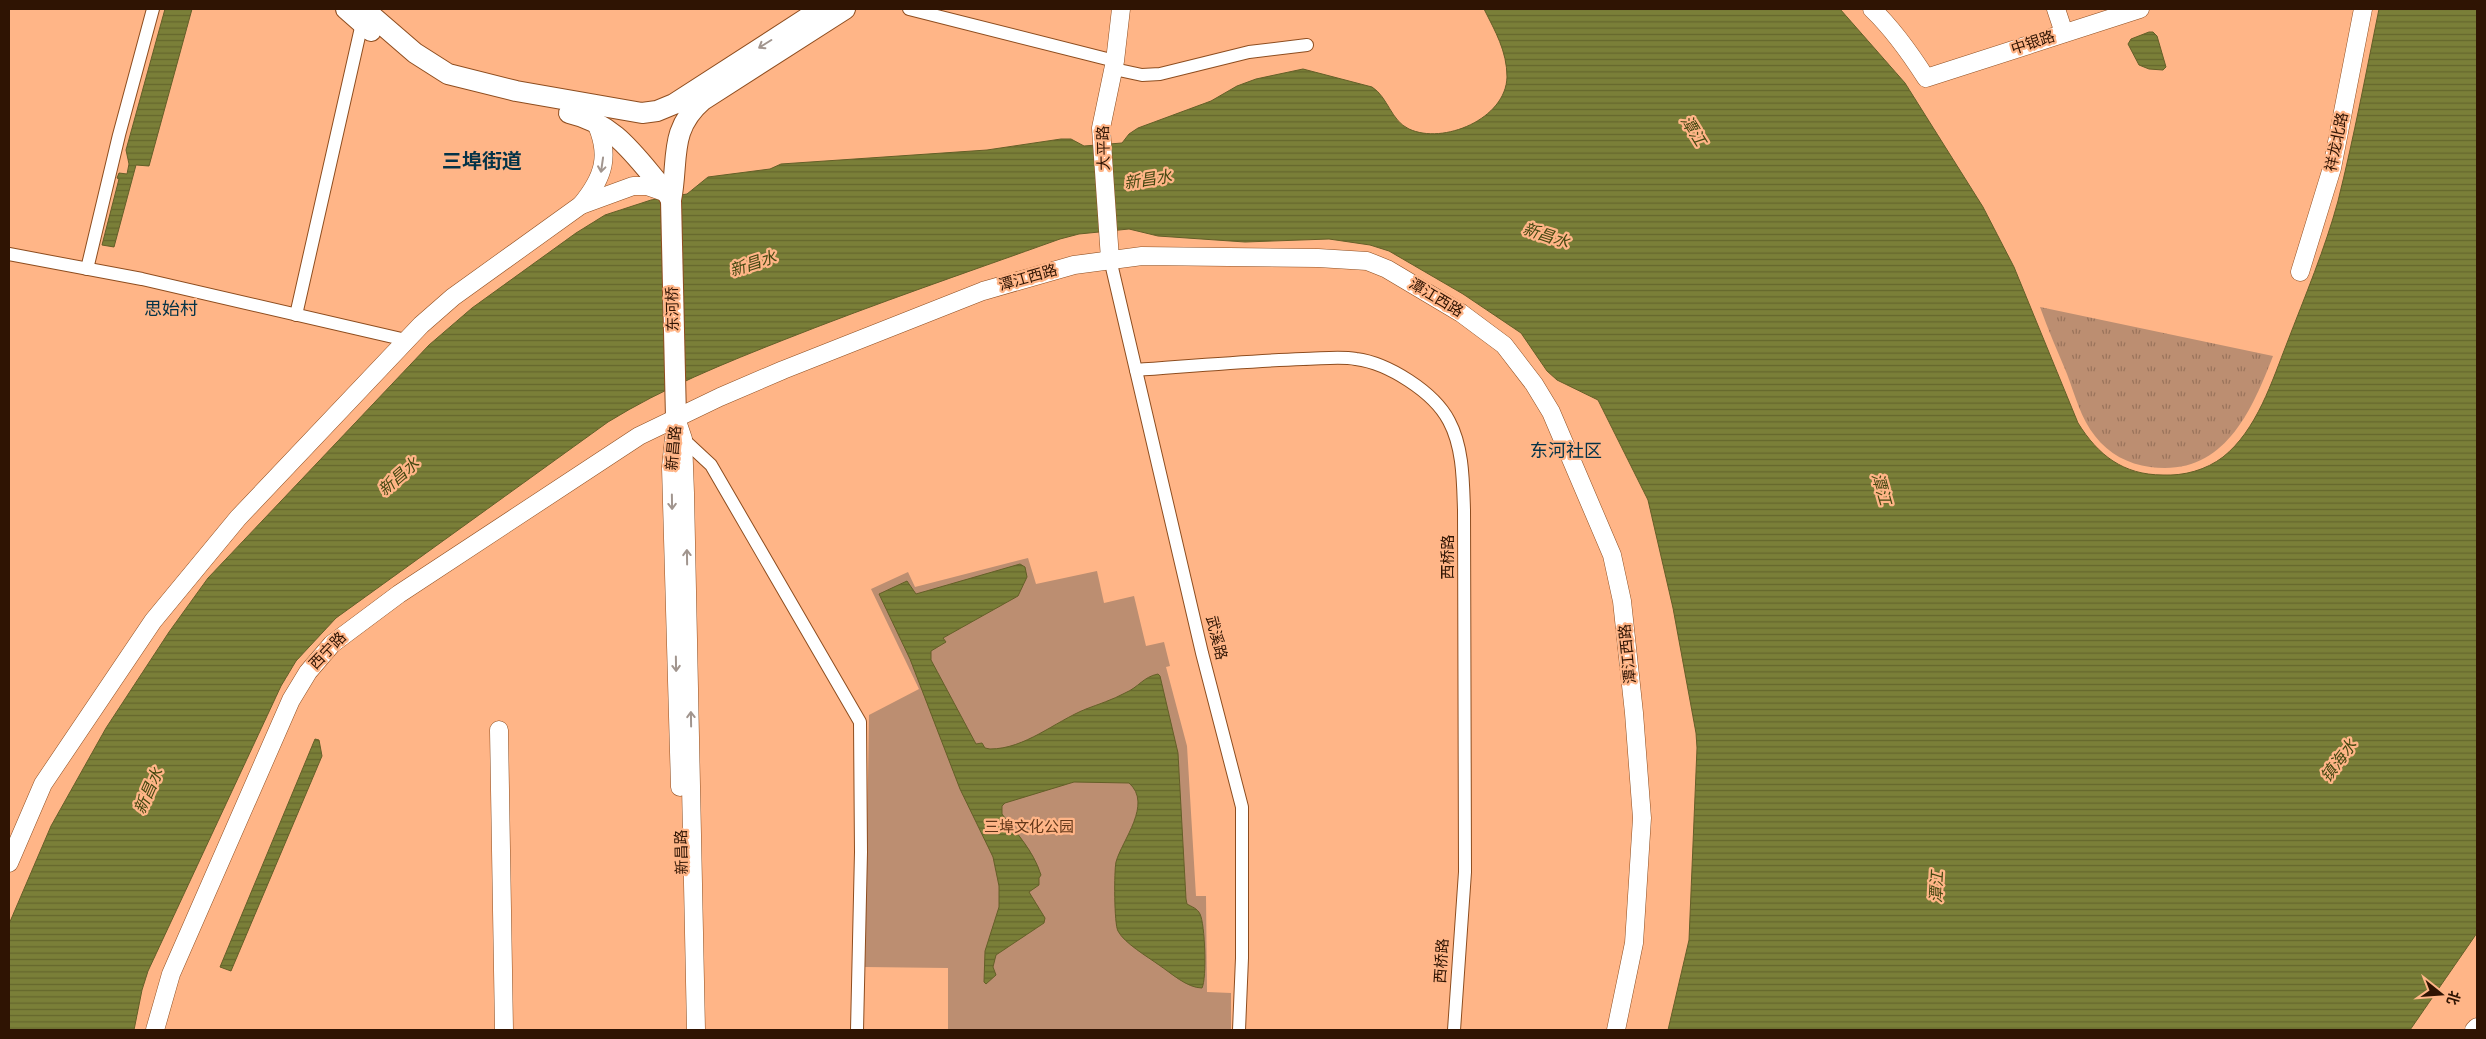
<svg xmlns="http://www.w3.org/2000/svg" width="2486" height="1039" viewBox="0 0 2486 1039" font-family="'Source Sans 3','Noto Sans SC',sans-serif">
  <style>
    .grass { fill: url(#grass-tufts) }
    .park { fill: #bc8e71 }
    .water { fill: url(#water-rules); stroke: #645f28 }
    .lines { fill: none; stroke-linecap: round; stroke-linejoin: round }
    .street-casing { stroke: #8e4d1f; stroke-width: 14 }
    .secondary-casing { stroke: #8e4d1f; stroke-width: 19 }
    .primary-casing { stroke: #8e4d1f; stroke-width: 22 }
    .street { stroke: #fff; stroke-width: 12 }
    .secondary { stroke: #fff; stroke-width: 18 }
    .primary { stroke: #fff; stroke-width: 20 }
    .oneway { stroke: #a1958e }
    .labels { text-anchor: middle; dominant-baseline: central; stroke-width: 4.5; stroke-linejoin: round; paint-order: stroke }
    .street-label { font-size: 15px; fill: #2f1403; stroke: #ffb587 }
    .park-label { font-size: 15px; fill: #613618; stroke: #ffb587 }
    .water-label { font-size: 16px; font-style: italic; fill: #454811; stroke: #ffb587 }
    .quarter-label { font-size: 18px; fill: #033348; stroke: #ffb587 }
    .district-label { font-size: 20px; font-weight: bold; fill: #033348; stroke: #ffb587 }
  </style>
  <defs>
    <pattern id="grass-tufts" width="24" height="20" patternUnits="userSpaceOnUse" patternTransform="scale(1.25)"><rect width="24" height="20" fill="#bc8e71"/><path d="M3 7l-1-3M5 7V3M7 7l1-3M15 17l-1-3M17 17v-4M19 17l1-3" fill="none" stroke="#99735b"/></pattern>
    <pattern id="water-rules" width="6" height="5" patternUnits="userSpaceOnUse" patternTransform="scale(1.25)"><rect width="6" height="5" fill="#7a7f38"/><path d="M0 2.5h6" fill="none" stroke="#64672d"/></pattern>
  </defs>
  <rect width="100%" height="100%" fill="#ffb587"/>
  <path class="grass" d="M2040,307L2273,356C2251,413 2223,477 2150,467C2128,464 2109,454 2095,436C2081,419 2075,395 2067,374C2058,352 2048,330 2040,307Z"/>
  <path class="park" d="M1028,558L1036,584L1097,571L1104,603L1134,596L1146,646L1164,642L1170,666L1166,667L1187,746L1196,896H1206L1207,992L1231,993V1030H948V968L865,967L869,715L919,689L871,589L908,572L915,587Z"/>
  <g class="water">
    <path d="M165,9H192L149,166L136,165L114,247L102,245L119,179L117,178L119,173L127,174L129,164L126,150Z"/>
    <path d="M1484,9H1840L1905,83L1983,207L2014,267L2078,423C2098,455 2123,475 2163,475C2184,476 2206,470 2223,457C2257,430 2272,381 2287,343C2305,296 2325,249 2338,201C2354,137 2366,73 2379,9H2477V933L2410,1030H1668L1689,940L1697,748L1696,733L1673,608L1648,500L1598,400L1557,380L1547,371L1521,333L1463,294L1389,251L1370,245L1329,239L1245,242L1158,236L1129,229L1079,234L1060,239C968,272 877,303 786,339C725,363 663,388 608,422L336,618L296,661L281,686L148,971L142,990L134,1030H9V924L51,826L106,728L169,632L208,578L429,345L472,308L576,233L605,215L651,200L687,194L708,177L770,169L781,164L987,150L1061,139H1071L1084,146L1122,143L1129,134L1138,128L1211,101L1237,86L1256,79L1303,69L1372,87C1388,97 1391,121 1409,129C1443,145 1506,119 1507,77C1507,51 1495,31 1484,9Z"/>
    <path d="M2149,32H2153L2157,36L2166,67L2163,70L2149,69L2139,65L2128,44L2131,39Z"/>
    <path d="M1020,564L1025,567L1027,577L1018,596L943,638L946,642L931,651V660L976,744L982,743L985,748L990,749C1025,749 1054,722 1086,709C1099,704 1112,700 1125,693C1139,687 1143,677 1158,674L1160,676L1178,753L1186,899L1187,904C1192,907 1197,908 1200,914C1205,924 1207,978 1202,988C1187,988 1171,973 1159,965C1148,957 1124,943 1118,931C1114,924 1114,871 1116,862C1122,840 1153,804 1129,783L1074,782L1005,803L1002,806V814C1017,834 1033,850 1041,875L1039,878V885L1029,892L1045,918L1044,923L996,955L993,967L996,975L986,984L984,982L985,951L999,907V886L993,857L960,789L910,659L879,594L907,581L916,594Z"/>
    <path d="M315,739L319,740L322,756L231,971L220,967Z"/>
  </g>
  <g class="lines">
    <g class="street-casing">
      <g id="street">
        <path d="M909,9L1115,61"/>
        <path d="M1114,69L1142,75L1160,74L1249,52L1307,45"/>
        <path d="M9,254L142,279L406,340"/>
        <path d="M1110,259L1202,653L1242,807V958L1239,1030"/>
        <path d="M87,269L119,135L153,9"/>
        <path d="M296,315L362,23"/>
        <path d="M1136,370C1192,366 1248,361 1303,359C1320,359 1339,356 1356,359C1388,363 1434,392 1449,421C1463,447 1463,480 1464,510L1465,872L1454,1030"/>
        <path d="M683,439L711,465L860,722L861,852L857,1030"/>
      </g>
    </g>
    <g class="secondary-casing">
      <g id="secondary">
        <path d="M1872,9C1894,30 1910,53 1926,78L2140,9"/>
        <path d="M2056,9L2064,33"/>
        <path d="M581,205C604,177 611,155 595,121"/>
        <path d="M1110,259L1101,128L1115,61L1121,9"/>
        <path d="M2300,272L2332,168L2363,9"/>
        <path d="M676,418L683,439L685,493L696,1030"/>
        <path d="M674,438L671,467L680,787"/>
        <path d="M499,730L504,1030"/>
        <path d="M9,863L43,784L153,621L238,518L421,325L453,297L581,205L633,186H647L667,193"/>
        <path d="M155,1030L171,974L291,700L308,672L332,644L399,594L639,436L720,397L783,370L983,291L1074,265L1142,256L1318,258L1367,261L1387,269L1461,313L1504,345L1534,384L1551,412L1612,555L1622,601L1634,713L1642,818L1634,943L1616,1030"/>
        <path d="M2474,1030L2477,1027"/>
      </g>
    </g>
    <g class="primary-casing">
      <g id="primary">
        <path d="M346,9L371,31"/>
        <path d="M364,9L415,53L448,74L516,91L642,113L657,111L674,104L821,9"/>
        <path d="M569,113C617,124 636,158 667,193L671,200"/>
        <path d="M676,418L671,200C679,160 668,130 703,100L845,9"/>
      </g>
    </g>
    <use href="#street" class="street"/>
    <use href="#secondary" class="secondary"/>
    <use href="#primary" class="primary"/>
  </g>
  <defs><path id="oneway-shaft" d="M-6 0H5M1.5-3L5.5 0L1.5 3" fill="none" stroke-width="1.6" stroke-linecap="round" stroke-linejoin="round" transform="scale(1.25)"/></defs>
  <g class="oneway">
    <use href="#oneway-shaft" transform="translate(765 44) rotate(148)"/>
    <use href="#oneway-shaft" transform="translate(602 165) rotate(98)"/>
    <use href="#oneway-shaft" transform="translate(672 502) rotate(89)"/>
    <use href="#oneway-shaft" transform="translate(687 557) rotate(-91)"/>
    <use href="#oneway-shaft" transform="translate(676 664) rotate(89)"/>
    <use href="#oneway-shaft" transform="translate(691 719) rotate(-91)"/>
  </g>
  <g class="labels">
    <g class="street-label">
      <text transform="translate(2033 43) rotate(-18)">中银路</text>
      <text transform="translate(2337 142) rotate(-78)">祥龙北路</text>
      <text transform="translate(1104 148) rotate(-91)">大平路</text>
      <text transform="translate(1028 278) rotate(-16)">潭江西路</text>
      <text transform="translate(1436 298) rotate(31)">潭江西路</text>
      <text transform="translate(673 309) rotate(-91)">东河桥</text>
      <text transform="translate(674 448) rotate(-85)">新昌路</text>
      <text transform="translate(1448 557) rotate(-90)">西桥路</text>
      <text transform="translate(1216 638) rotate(76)">武溪路</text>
      <text transform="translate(328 651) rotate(-46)">西宁路</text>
      <text transform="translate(1628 654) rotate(-96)">潭江西路</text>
      <text transform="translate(682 852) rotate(-91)">新昌路</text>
      <text transform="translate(1442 961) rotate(-86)">西桥路</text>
    </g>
    <g class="park-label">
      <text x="1029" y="827">三埠文化公园</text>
    </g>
    <g class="water-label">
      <text transform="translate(1693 131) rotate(58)">潭江</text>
      <text transform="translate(1148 180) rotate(-9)">新昌水</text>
      <text transform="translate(1546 236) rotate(18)">新昌水</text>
      <text transform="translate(753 264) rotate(-18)">新昌水</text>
      <text transform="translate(399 477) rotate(-41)">新昌水</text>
      <text transform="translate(1881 489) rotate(74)">潭江</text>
      <text transform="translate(2339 761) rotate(-53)">镇海水</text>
      <text transform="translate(149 791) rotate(-66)">新昌水</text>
      <text transform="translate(1937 887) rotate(-87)">潭江</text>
    </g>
    <g class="quarter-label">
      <text x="171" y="309">思始村</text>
      <text x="1566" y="451">东河社区</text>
    </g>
    <g class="district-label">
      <text x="482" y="162">三埠街道</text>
    </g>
  </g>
  <rect width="2486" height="1039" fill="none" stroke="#2f1403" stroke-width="20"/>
  <g transform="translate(2441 994) rotate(107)" stroke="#ffb587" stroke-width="4" paint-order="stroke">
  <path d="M0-4L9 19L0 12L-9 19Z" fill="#2f1403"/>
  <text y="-8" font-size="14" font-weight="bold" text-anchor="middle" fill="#2f1403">北</text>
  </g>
</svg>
